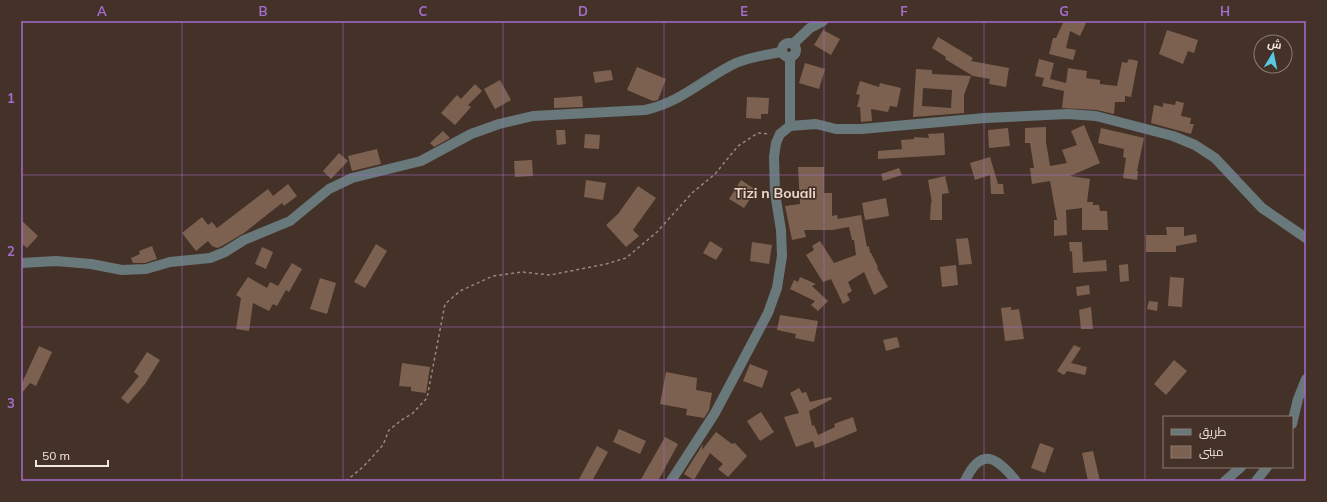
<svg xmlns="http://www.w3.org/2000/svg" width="1327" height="502" viewBox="0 0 1327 502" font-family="Mulish,Cairo,sans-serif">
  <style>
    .building { fill: #7d6150; fill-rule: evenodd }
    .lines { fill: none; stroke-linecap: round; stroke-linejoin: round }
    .path { stroke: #978980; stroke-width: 1.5; stroke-dasharray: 3 3; stroke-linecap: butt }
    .minor { stroke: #68787b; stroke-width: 10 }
    .grid { fill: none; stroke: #a56dcb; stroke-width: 1; stroke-opacity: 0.55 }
    .labels { text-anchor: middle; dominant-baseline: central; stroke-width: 3.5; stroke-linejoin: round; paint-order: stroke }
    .quarter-label { font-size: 14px; font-weight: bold; fill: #eed7ca; stroke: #443228 }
    .neatline { fill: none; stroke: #a56dcb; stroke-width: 1.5 }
    .grid-label { font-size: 13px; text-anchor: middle; font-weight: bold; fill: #a56dcb }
  </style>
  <rect width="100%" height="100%" fill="#443228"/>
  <g class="building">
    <path d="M1064,21H1082L1086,23L1080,36L1070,31L1066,48L1076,50L1073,60L1049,54L1053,38H1056Z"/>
    <path d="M823,30L840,39L831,55L814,45Z"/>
    <path d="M1167,30L1198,40L1194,53L1188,51L1183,64L1159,54Z"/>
    <path d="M938,37L973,58L971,61L1009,68L1006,87L989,84L990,79L973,76L945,59L946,57L932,48Z"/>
    <path d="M1039,59L1054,63L1050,79L1066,83L1068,68L1087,71L1086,78L1100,80V84L1117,86L1122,62L1127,63L1129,59L1138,61L1131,97L1125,96V102H1115L1114,114L1097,110L1062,108L1064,91L1042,86L1044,78L1035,76Z"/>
    <path d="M805,63L825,69L819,89L799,83Z"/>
    <path d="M637,67L666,79L658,100L653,101L627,90Z"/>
    <path d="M916,69L932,70V74L971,76L964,95V113L913,117ZM923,88L952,90L951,108L922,106Z"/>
    <path d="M611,70L613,80L595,83L593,72Z"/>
    <path d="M500,80L511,100L495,109L484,89Z"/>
    <path d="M860,81L879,87L880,83L901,88L897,107L890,106L888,112L871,109L872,121L861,122L860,107H857L860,95L856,94Z"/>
    <path d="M475,84L482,91L468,105L471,107L455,125L441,113L457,95L461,99Z"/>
    <path d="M582,96L583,107L554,108V98Z"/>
    <path d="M747,97L769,98L768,114H761V119L746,118Z"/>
    <path d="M1176,101L1184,103L1181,116L1191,118L1190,124H1194L1191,134L1151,123L1154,105L1163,107V103L1175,105Z"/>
    <path d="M1084,125L1100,163L1070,176L1090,179L1087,202H1093V205H1099L1100,211H1107L1108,230H1082V208L1066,210L1067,235L1054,236V220H1057L1050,181L1032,184L1030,168H1034L1030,143H1025V128L1046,127V142L1050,166L1067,163L1062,150L1077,145L1071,131Z"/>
    <path d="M1008,128L1010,146L989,148L988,130Z"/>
    <path d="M1101,128L1144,138L1137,171H1138L1137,180L1123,178L1126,158L1123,157L1124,149L1098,143Z"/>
    <path d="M556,130H565L566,144L557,145Z"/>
    <path d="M443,131L450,138L434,147L430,143Z"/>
    <path d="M944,133L945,155L878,159V151L902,149L901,140L914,139V137L929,138L928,134Z"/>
    <path d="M585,134L600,135L599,149L584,148Z"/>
    <path d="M377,149L381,164L352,171L348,156Z"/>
    <path d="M339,153L348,161L331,179L323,171Z"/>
    <path d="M990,157L998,184H1003L1004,194H991L990,175L975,180L970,163Z"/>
    <path d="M532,160L533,176L515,177L514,161Z"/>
    <path d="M798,167H824V193H832V216L837,215L838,219L861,215L867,247L869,246L870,253H871L878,267L877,268L888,287L874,295L864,272L848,282L852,291L847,294L850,300L843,304L831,279L823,282L806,255L814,250L812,246L820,241L834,263L856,255L854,240H852L849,227L832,230H804L806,237L792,240L785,206L800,204Z"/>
    <path d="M899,168L902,175L883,181L881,174Z"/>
    <path d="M945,176L949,193L942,194V220H930L931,202L932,203L928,180Z"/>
    <path d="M586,180L606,183L603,200L584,197Z"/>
    <path d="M741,180L756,190L744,208L729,199Z"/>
    <path d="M288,184L297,196L284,206L282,203L244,233L222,246L217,248L212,246L208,241L196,251L182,233L202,217L208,225L212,222L217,228L268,189L273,196Z"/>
    <path d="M638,186L656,198L633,230L639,236L626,247L606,225L618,214Z"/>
    <path d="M886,198L889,216L865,220L862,203Z"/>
    <path d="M21,220L38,236L27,248L21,243Z"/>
    <path d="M1166,227H1184V236L1196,234L1197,242L1176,246V252H1146V235H1167Z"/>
    <path d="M968,238L972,264L959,265L956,239Z"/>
    <path d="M710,241L723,249L716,260L703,253Z"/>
    <path d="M752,242L772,245L769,264L750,261Z"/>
    <path d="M1069,242H1082L1083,262L1106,260L1107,271L1073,273L1072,251L1070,252Z"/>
    <path d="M376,244L387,251L365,288L354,282Z"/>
    <path d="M152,246L157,259L145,263H133L131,258L140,254L139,251Z"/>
    <path d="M262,247L273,252L266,269L255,264Z"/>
    <path d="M292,263L302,269L289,292L286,290L277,306L273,304L269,311L253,303L249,331L236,329L241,298L236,295L248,277L267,288L270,282L278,286Z"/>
    <path d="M1128,264L1129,281L1120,282L1119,265Z"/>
    <path d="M956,265L958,285L942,287L940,267Z"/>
    <path d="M800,277L816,284L812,286L828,301L818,311L811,305L815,301L790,289L794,280L798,282Z"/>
    <path d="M1170,277L1184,278L1182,307L1168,306Z"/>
    <path d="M320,278L336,283L327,314L310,309Z"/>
    <path d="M1089,285L1090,294L1077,296L1076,287Z"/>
    <path d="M1149,301L1158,302L1157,311L1147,309Z"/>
    <path d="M1011,307V310L1019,309L1024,339L1005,341L1001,308Z"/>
    <path d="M1091,307L1093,329H1081L1079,310Z"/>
    <path d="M780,315L818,321L814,342L795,338L796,334L777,330Z"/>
    <path d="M897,337L900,347L886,351L883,340Z"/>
    <path d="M1074,345L1081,348L1071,363L1087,367L1085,375L1067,371L1064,375L1057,371Z"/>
    <path d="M39,346L52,352L36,386L30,383L21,394V385Z"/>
    <path d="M147,352L160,360L145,384L128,404L121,398L139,376L134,372Z"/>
    <path d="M1174,360L1187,371L1166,395L1154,384Z"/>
    <path d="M402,363L430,367L426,393L411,391V387L399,386Z"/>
    <path d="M750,364L768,371L762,388L743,381Z"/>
    <path d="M666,372L697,378L696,390L712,393L709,410L704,418L686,415L687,409L660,404Z"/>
    <path d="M799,388L802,393L806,392L810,402L831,397L832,399L809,411L812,426L814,425L818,435L835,427L834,424L853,417L857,431L821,446L815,448L813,441L796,447L784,417L799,413L790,393Z"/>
    <path d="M761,412L774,432L760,441L747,421Z"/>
    <path d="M619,429L646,441L640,454L613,442Z"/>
    <path d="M716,432L732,444L735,443L747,456L728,477L718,469L723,464L710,453L694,480L684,474L703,444L702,450Z"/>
    <path d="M665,437L678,444L658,481H640Z"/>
    <path d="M1040,443L1054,448L1045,473L1031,468Z"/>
    <path d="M597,446L608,452L592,481H578Z"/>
    <path d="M1093,451L1100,481H1088L1082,453Z"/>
  </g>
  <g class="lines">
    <path class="path" d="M346,481L364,466L383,445L389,430L403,419L412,414L427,398L445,304L460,291L493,276L522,272L550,275L606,264L626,258L657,232L692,193L715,174L738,146L758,133L770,134"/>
    <g class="minor">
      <circle cx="789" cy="50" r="7"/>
      <path d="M793,44L810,28L823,21"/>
      <path d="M790,57V126"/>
      <path d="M21,263L56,261L91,264L122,270L146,269L170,262L210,258L225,252L244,240L290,221L329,189L352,178L421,161L471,134L499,124L533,116L645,110C682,102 704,78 736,63C750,57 766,55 781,52"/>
      <path d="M1292,424L1298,399L1306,379"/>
      <path d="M671,481L715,413L768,313L777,288L782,256L781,230L775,193L774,157L776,143L780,134L790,126L816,124L836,129H861L985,118L1068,114L1096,116L1173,136L1195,145L1215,158L1262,208L1306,238"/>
      <path d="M965,481C981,447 996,456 1016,481"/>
      <path d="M1225,481L1241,467"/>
      <path d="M1256,481L1267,467"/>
    </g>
  </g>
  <path class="grid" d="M182,21V481M343,21V481M503,21V481M664,21V481M824,21V481M984,21V481M1145,21V481M21,175H1306M21,327H1306"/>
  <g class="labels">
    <g class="quarter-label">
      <text x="775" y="193">Tizi n Bouali</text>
    </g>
  </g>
  <rect width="1327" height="502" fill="none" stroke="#443228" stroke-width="44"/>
  <rect x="1163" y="416" width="130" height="52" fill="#443228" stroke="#8a7a72"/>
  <rect x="1171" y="429" width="20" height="6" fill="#68787b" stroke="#8a7a72"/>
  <text x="1199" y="436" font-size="12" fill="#f2e7e0">طريق</text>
  <rect x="1171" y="446" width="20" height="12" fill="#7d6150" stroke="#8a7a72"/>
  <text x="1199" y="456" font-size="12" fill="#f2e7e0">مبنى</text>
  <g transform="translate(1273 54) rotate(10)"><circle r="19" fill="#443228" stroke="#8a7a72"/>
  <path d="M0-3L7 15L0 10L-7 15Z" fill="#58c9e3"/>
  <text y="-6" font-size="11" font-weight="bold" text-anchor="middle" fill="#f2e7e0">ش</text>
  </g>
  <path d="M36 460v6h72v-6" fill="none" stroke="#f2e7e0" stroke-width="2"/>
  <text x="42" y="460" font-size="12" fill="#f2e7e0" stroke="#443228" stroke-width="3" paint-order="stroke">50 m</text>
  <rect x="22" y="22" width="1283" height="458" class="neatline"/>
  <g class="grid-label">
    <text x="102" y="16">A</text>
    <text x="263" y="16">B</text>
    <text x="423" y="16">C</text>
    <text x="583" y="16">D</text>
    <text x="744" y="16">E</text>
    <text x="904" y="16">F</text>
    <text x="1064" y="16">G</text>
    <text x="1225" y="16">H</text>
    <text x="11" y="103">1</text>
    <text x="11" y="256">2</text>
    <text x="11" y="408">3</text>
  </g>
</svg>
